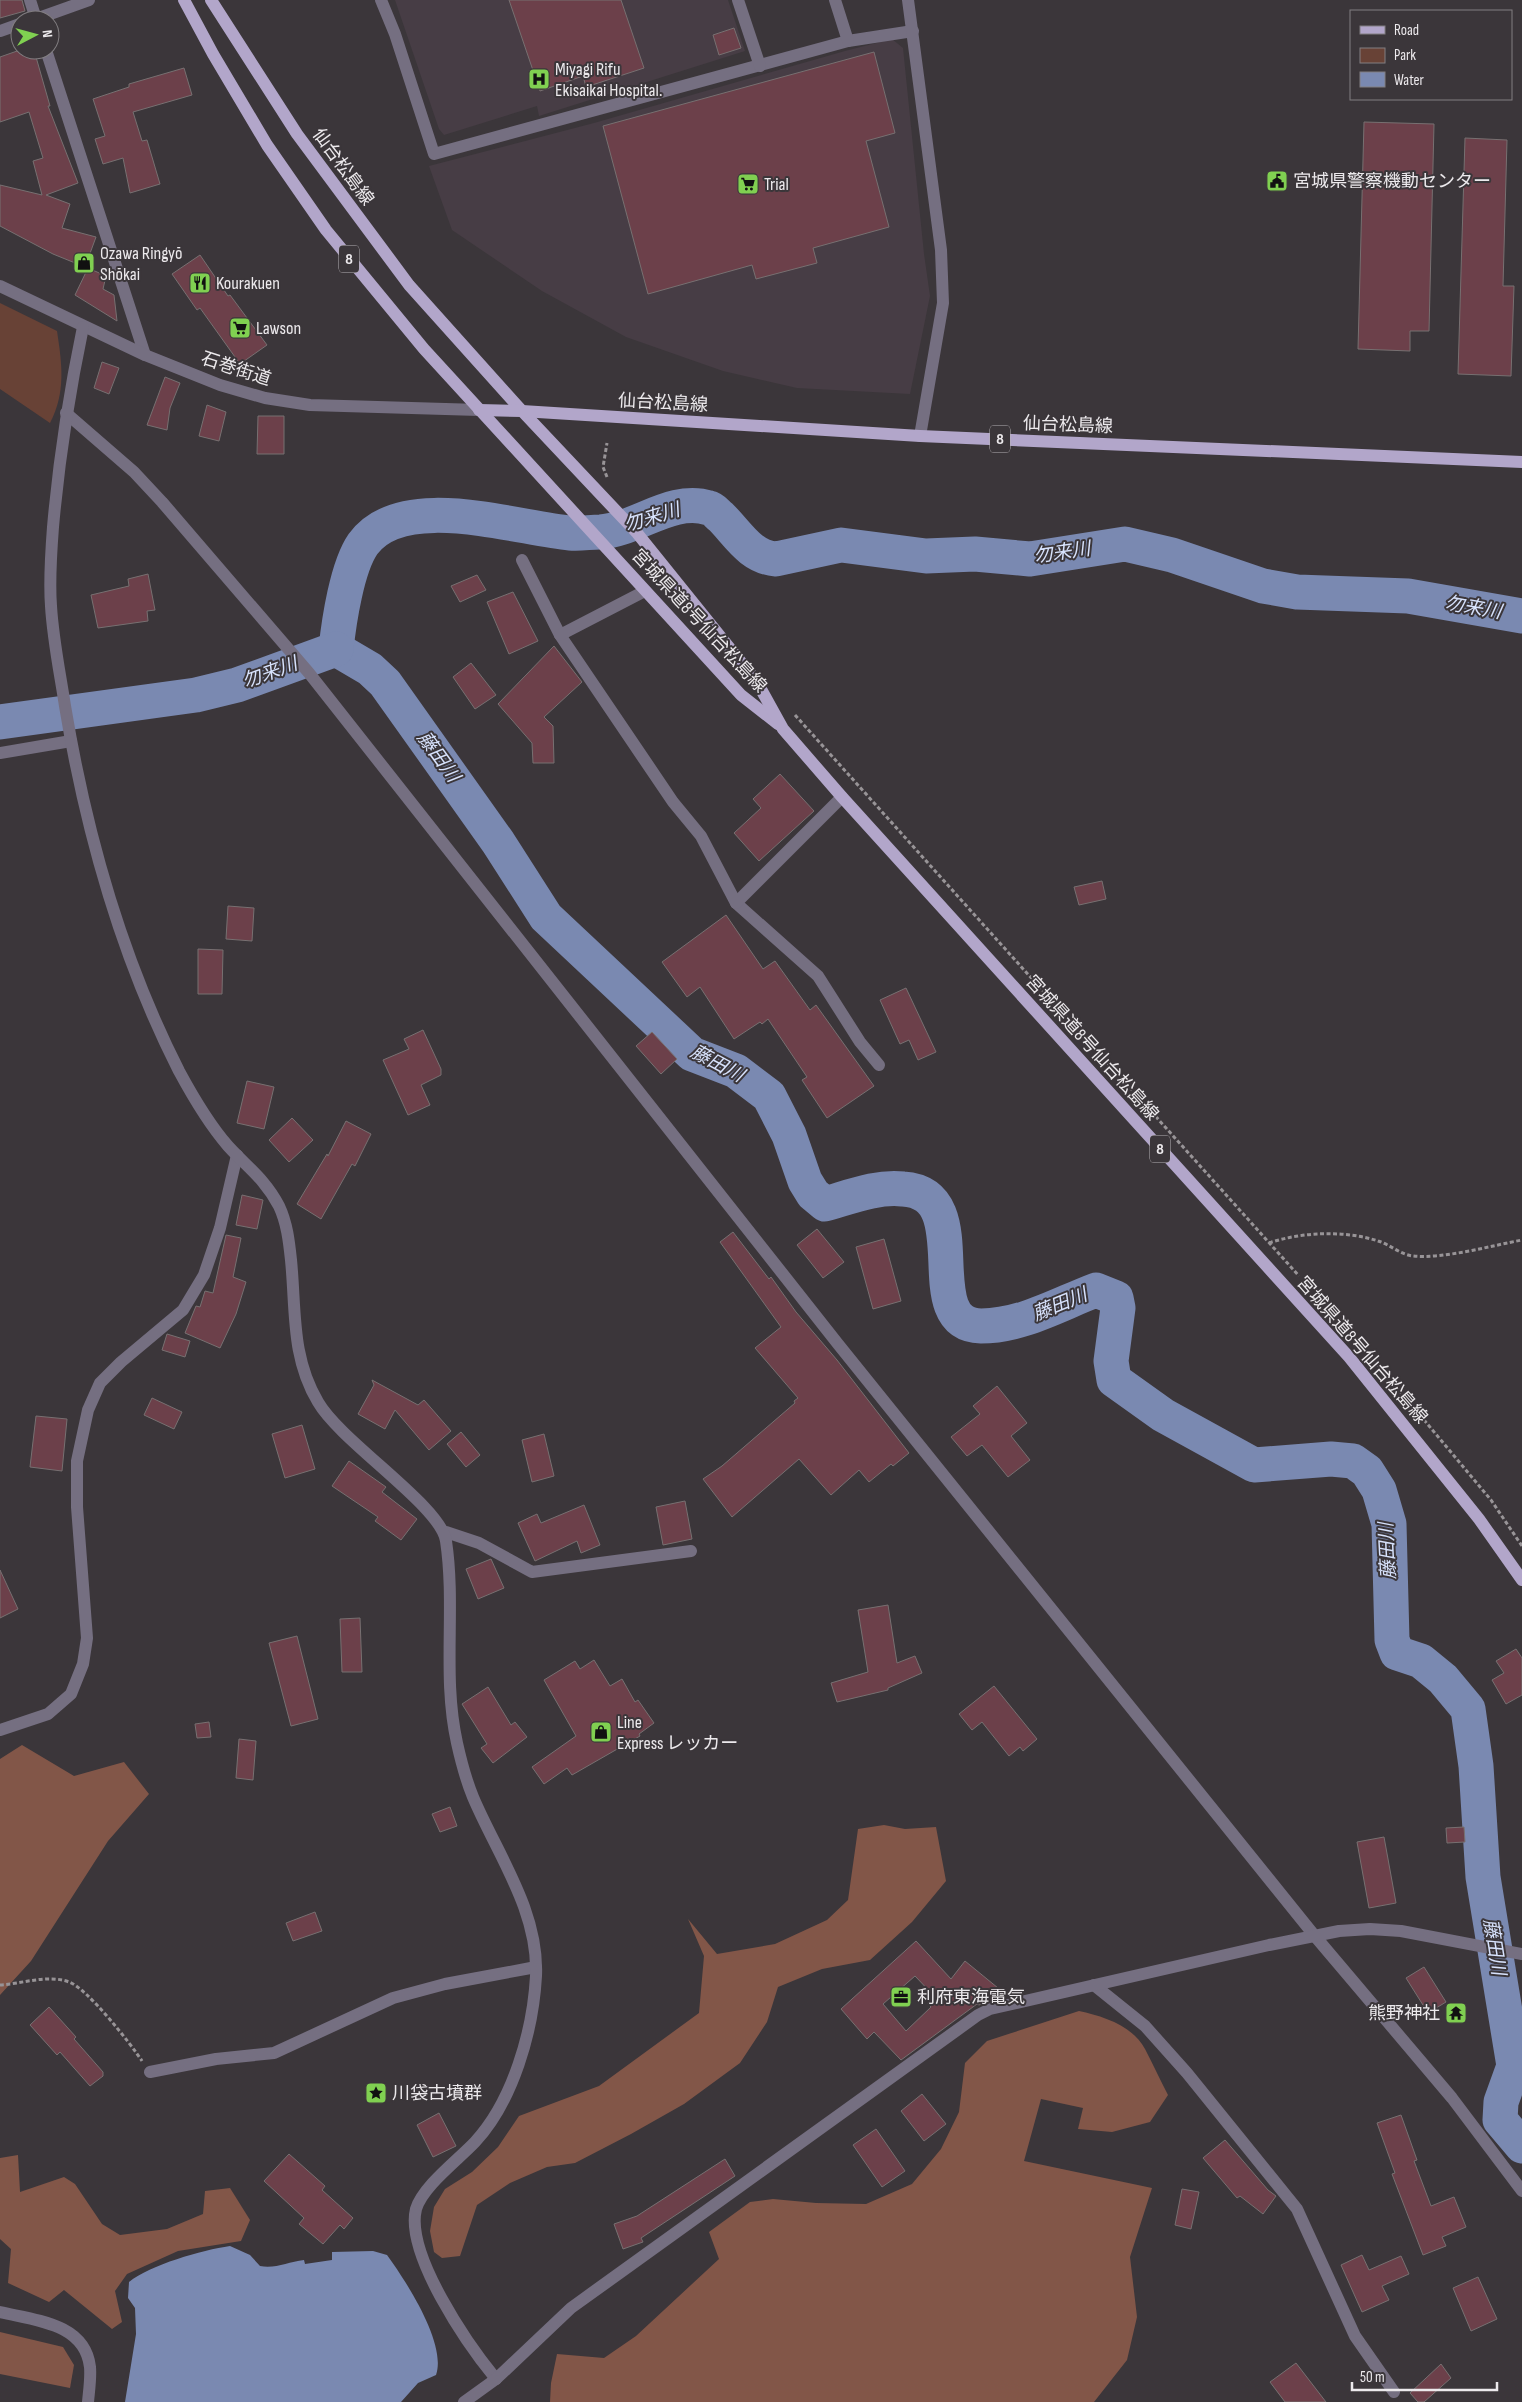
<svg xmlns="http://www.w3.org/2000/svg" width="1522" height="2402" viewBox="0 0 1522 2402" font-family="'Sofia Sans Condensed','Noto Sans JP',sans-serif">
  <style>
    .built { fill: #473d45 }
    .green { fill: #684236 }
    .forest { fill: #825648 }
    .water { fill: #7a89b1 }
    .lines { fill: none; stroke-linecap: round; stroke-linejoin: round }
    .river { stroke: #7a89b1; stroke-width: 35 }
    .building { fill: #6c404a; stroke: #777071; fill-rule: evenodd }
    .path { stroke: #989497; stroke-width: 3; stroke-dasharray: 4 2.5; stroke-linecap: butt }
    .minor { stroke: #756f81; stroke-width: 12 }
    .tertiary { stroke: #756f81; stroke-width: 12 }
    .primary { stroke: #b2a6ca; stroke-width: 12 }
    .labels { text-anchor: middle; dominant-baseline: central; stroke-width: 4; stroke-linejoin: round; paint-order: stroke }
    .shield { fill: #3b363a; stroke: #b7b3b7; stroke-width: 1 }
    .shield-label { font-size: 16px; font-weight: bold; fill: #ece9ec }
    .poi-label { font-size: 18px; fill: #ece9ec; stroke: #3b363a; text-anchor: start }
    .street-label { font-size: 18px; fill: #ece9ec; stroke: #3b363a }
    .water-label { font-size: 19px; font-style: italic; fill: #d8e3fd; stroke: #3b363a }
  </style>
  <rect width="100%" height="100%" fill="#3b363a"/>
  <g class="built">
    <path d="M395,0H728L745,51L539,116L537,106L444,135L439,129Z"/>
    <path d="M892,39L903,48L924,254L930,296L910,394L797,388L723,371L626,337L542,291L452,230L429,166L594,123L845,51Z"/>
  </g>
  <path class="green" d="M0,303L57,331C62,364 66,392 50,423L0,389Z"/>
  <g class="forest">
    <path d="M22,1745L74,1776L124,1762L149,1794L108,1841L31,1961L0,1995V1759Z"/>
    <path d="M884,1825L905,1829L936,1827L946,1881L912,1922L870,1960L822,1969L778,1987L767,2022L740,2063L684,2104L631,2134L575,2163L547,2167L510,2183L477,2205L460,2256L442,2258L434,2252L430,2231L434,2207L445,2189L472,2172L498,2147L519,2116L599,2086L699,2013L704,1956L688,1919L717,1954L775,1944L827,1920L848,1900L858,1829Z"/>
    <path d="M1079,2011C1103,2016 1133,2026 1145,2049C1153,2064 1160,2080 1168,2095L1150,2122L1112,2132L1078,2129L1083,2108L1041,2099L1024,2161L1152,2188L1130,2257L1137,2317L1127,2360L1094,2402H550L551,2383L557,2354L604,2358L636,2336L719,2259L709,2232L750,2202L773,2199L816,2203L866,2204L912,2184L941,2149L959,2112L965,2063L987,2041Z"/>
    <path d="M18,2155L20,2192L64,2177L75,2184L102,2224L120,2235L167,2229L203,2214L205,2191L230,2188L250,2220L241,2241L178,2251L127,2274L115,2291L122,2322L112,2329L64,2290L49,2302L8,2283L11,2249L0,2239V2158Z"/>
    <path d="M0,2332L63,2347L74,2365L70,2388L0,2374Z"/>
  </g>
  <path class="water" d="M230,2246L250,2255L260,2266C275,2269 288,2262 304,2260L305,2264L332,2260V2252L373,2251L387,2255C406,2281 447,2344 436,2375L418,2383L401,2402H125L136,2334L135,2308L128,2298L129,2282C150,2265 202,2250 230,2246Z"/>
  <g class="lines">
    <g class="river">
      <path d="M336,649L370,669L385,683L498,842L546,917L692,1054L736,1071L769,1096L789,1135L805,1181L813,1194L825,1204C850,1197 877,1186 903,1189C981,1194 913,1324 981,1326C1022,1326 1059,1304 1096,1290L1116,1298L1118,1308L1111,1361L1114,1380L1163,1415L1254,1465L1331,1459L1353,1461L1367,1471L1379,1490L1389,1524L1392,1640L1397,1653L1421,1661L1443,1679L1468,1709L1476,1766L1483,1877L1514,2066L1501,2102L1500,2120L1522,2146"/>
      <path d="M336,649C339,621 347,567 363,544C402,490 515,528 570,533C580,534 590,532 600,532C636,530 672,496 709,508C714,509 717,514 721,517C738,534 750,557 776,559L841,545L926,556L975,554L1030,559L1125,544L1172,555L1263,586L1297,592L1408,596L1522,616"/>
      <path d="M0,722L196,695L237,685L336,649"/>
    </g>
  </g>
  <g class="building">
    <path d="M0,0H22L25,11L0,18Z"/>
    <path d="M509,0H621L644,68L586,87L583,76L540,91Z"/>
    <path d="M734,28L741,48L719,55L713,35Z"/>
    <path d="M20,50H34L50,106H48L78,183L46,195L70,204L62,228L96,237L85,267L53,254L0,226V185L42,195L33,161L43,158L29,112L0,122V57Z"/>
    <path d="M874,52L895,133L866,141L889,227L813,248L817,263L756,279L752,265L648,294L603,126Z"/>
    <path d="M184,68L192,95L133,112L142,141L147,140L160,184L130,193L123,158L103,164L95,139L105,136L93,99L129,87V84Z"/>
    <path d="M1364,122L1434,124L1429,331H1410V351L1358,349Z"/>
    <path d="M1465,138L1507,140L1503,286H1514L1511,376L1458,374Z"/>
    <path d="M200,255L228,296L230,295L267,345L240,364L200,308L197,310L172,274Z"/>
    <path d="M88,268L106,276L103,289L114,295L117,321L75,295Z"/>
    <path d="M102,362L119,368L109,394L94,388Z"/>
    <path d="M165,377L180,383L170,408L167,430L147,425Z"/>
    <path d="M207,405L226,412L219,441L199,436Z"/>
    <path d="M258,416H284V454H257Z"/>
    <path d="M148,574L155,610L147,611L148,621L98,628L91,595L129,586L128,579Z"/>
    <path d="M477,575L486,590L460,602L451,586Z"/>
    <path d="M513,592L538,641L509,654L487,602Z"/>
    <path d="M554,646L582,682L544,717L553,726L554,763H533L532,743L498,704Z"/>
    <path d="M471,663L496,695L475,709L453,677Z"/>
    <path d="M780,774L814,811L759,861L734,833L761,808L753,799Z"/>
    <path d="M1102,881L1106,899L1079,905L1074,887Z"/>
    <path d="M228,906L254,908L252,941L226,939Z"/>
    <path d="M726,915L763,969L775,961L810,1010L816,1005L874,1086L827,1118L802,1080L807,1077L768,1019L762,1024L760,1022L734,1039L700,987L687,997L662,962Z"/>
    <path d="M198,949L223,950L222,994H198Z"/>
    <path d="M906,988L936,1052L918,1060L909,1040L900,1044L880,1000Z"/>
    <path d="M423,1030L441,1069V1075L421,1085L430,1105L408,1115L383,1060L409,1049L404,1039Z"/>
    <path d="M652,1032L677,1059L661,1074L636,1046Z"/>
    <path d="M247,1081L274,1087L264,1129L237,1123Z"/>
    <path d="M292,1118L313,1140L289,1162L269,1140Z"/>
    <path d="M346,1121L371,1134L355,1166L352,1164L321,1219L297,1204L327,1154L328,1156Z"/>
    <path d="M242,1195L263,1200L257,1229L236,1225Z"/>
    <path d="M817,1229L844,1262L823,1278L797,1245Z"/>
    <path d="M733,1232L769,1279L771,1277L796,1312L837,1360L909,1453L893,1466L891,1464L869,1482L859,1470L831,1495L799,1459L732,1517L703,1479L722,1466L795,1403L794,1401L798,1398L755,1348L781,1327L720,1242Z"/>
    <path d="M226,1235L241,1238L233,1277L246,1282L236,1314L220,1348L185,1333L196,1306L200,1307L205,1291L213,1293Z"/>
    <path d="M884,1239L901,1301L873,1309L856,1247Z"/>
    <path d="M167,1334L190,1341L185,1357L162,1350Z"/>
    <path d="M372,1380L418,1405L424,1400L451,1431L429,1450L395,1410L385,1429L358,1414L374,1385Z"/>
    <path d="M997,1386L1027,1423L1011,1436L1030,1460L1008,1477L982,1445L967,1456L951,1437L980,1414L973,1406Z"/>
    <path d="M152,1398L182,1412L174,1429L144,1415Z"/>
    <path d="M36,1416L67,1419L62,1471L30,1467Z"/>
    <path d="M302,1425L315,1469L285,1478L272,1434Z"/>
    <path d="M461,1432L480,1455L466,1467L447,1444Z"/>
    <path d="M544,1434L554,1476L532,1482L522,1440Z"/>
    <path d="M349,1461L386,1487L382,1492L417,1519L401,1540L375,1521L378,1517L332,1486Z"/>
    <path d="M685,1501L692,1539L663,1545L656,1507Z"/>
    <path d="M584,1505L600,1545L581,1553L577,1541L535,1561L518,1523L537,1514L541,1523Z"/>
    <path d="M491,1559L504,1588L478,1599L466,1569Z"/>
    <path d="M0,1570L18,1609L0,1618Z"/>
    <path d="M888,1605L897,1663L915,1656L922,1673L888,1688V1690L837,1702L831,1683L868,1672L858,1610Z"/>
    <path d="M360,1618L362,1672H342L340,1619Z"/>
    <path d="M297,1636L318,1719L291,1726L269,1643Z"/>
    <path d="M1516,1649L1522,1658V1695L1506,1704L1492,1680L1504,1673L1496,1661Z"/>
    <path d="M594,1660L610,1686L622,1679L635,1702L638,1700L654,1723L639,1734L640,1736L572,1775L567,1768L544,1784L532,1767L576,1736L544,1680L575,1661L580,1669Z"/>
    <path d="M994,1686L1037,1739L1023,1751L1020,1747L1009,1756L982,1722L972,1730L959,1714Z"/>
    <path d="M488,1687L511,1725L515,1722L527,1737L493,1763L481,1748L487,1744L462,1704Z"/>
    <path d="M209,1722L211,1737L197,1738L195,1724Z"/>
    <path d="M239,1739L256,1741L253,1780L236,1778Z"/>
    <path d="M450,1807L457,1826L440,1832L432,1814Z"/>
    <path d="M1464,1827L1465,1842L1447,1843L1446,1828Z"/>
    <path d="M1384,1837L1396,1903L1369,1908L1357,1842Z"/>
    <path d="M315,1912L322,1931L293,1941L286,1923Z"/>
    <path d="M916,1941L951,1979L965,1961L998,1988L988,2001L979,2005L977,2004L901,2060L874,2032L867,2039L841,2009ZM915,1976L934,1996L927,2003L931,2007L906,2031L883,2004Z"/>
    <path d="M1424,1967L1446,2002L1428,2013L1406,1978Z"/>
    <path d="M49,2007L76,2037L74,2039L103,2072V2076L90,2086L60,2052L57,2055L30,2025Z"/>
    <path d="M922,2094L946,2124L924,2141L901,2111Z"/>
    <path d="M439,2113L456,2146L433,2157L417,2125Z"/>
    <path d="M1401,2115L1417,2160L1414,2161L1431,2206L1454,2197L1466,2227L1442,2237L1446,2246L1423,2255L1392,2174L1395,2173L1377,2123Z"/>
    <path d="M876,2129L905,2171L882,2187L853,2145Z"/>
    <path d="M1225,2140L1268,2190L1276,2196L1263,2214L1240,2196L1237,2198L1203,2158Z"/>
    <path d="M289,2154L325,2186L322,2190L353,2218L344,2229L340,2225L323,2244L299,2224L304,2218L264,2181Z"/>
    <path d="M725,2159L735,2176L641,2238L643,2242L623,2249L614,2224L637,2216Z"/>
    <path d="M1182,2189L1199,2192L1191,2229L1175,2225Z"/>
    <path d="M1362,2255L1369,2270L1401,2256L1409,2274L1382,2286L1389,2300L1362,2312L1341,2265Z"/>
    <path d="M1478,2277L1497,2319L1471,2331L1453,2288Z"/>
    <path d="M1296,2363L1326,2402H1285L1270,2382Z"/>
    <path d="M1441,2364L1451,2378L1424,2402H1418L1410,2393Z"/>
  </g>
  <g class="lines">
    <g class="path">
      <path d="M607,477L603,467L607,443"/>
      <path d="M795,715L1299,1276"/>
      <path d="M1269,1243C1301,1232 1345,1230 1378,1241C1389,1244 1401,1255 1413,1256C1444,1259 1490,1246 1522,1240"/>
      <path d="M1378,1365L1491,1500L1522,1546"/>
      <path d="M0,1985C21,1984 48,1974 69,1982C87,1988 131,2044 142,2061"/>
    </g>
    <g class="minor">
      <path d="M30,0L36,19L89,0"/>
      <path d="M381,0L395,34L434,154L848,41L913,31"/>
      <path d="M738,0L760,66"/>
      <path d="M835,0L848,41"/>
      <path d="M0,31L20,24"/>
      <path d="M46,50L145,355"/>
      <path d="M66,413L134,472L162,502L309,673L838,1344L1314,1935L1452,2098L1522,2191"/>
      <path d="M522,560L560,635L673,802L701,836L736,903L818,976L860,1042L879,1065"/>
      <path d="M560,635L645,591"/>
      <path d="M0,753L71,741"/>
      <path d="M736,903L842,797"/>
      <path d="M446,1532L479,1543L532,1572L691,1551"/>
      <path d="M0,1730L48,1714L71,1694L83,1664L87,1638L77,1507V1461L88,1410L100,1383L121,1362L183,1310L204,1275L220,1228L237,1155"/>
      <path d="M1094,1985L1145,2026L1187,2073L1297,2209L1355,2336L1394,2392"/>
      <path d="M150,2072L216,2059L274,2053L393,1998L445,1984L536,1967"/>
      <path d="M0,2312C34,2320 85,2323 90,2367C91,2378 89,2391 88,2402"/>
    </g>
    <g class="tertiary">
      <path d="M908,0L941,250L943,303L920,436"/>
      <path d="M0,286L145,355L220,385L265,398L310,405L479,410"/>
      <path d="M83,327C69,394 59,459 53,527C51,553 49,580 51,606C53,640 60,673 65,706C86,832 121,957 179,1071C193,1097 208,1123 228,1146C247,1167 265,1179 279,1206C287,1223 289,1241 291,1260C296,1310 291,1357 318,1402C341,1442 441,1506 446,1541C456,1608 442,1676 457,1743C461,1761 466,1780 473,1797C497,1854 539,1911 536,1976C533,2031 513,2101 475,2142C458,2160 423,2186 416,2209C405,2254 468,2345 496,2379"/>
      <path d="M464,2402L496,2379L571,2308L978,2015L990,2009L1269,1945L1339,1931L1370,1929L1401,1931L1522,1954"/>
    </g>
    <g class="primary">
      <path d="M184,0L213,54L267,145L326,230L424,349L741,695L778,724"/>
      <path d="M211,0L297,134L409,285L522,411L637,533L757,682L783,729L842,797L1349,1357L1479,1519L1522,1580"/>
      <path d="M479,410L522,411L920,436L1522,462"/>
    </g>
  </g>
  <defs>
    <g id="hospital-square" transform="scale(1.125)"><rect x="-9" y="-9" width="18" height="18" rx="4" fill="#80d051" stroke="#3b363a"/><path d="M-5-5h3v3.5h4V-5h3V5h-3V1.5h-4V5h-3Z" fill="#111"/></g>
    <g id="civic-square" transform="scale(1.125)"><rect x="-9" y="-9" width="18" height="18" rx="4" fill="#80d051" stroke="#3b363a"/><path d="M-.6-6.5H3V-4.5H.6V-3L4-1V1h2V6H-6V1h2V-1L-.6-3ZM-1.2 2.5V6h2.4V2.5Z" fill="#111"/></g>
    <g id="supermarket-square" transform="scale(1.125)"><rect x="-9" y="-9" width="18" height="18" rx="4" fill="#80d051" stroke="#3b363a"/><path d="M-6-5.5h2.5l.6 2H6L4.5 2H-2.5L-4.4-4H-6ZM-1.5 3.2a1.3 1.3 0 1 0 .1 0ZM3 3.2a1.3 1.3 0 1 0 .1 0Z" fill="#111"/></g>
    <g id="shop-square" transform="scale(1.125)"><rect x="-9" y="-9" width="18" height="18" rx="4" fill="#80d051" stroke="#3b363a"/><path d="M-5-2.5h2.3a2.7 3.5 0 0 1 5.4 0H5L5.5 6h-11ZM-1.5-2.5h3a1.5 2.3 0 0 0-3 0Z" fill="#111"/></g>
    <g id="restaurant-square" transform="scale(1.125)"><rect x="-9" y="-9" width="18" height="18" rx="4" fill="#80d051" stroke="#3b363a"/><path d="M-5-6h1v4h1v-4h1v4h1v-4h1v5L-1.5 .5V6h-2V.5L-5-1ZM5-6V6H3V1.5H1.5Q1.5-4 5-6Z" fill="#111"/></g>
    <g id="office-square" transform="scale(1.125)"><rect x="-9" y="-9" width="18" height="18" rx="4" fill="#80d051" stroke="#3b363a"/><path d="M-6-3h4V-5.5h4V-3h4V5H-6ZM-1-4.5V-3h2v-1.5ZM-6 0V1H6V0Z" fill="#111"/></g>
    <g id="temple-square" transform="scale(1.125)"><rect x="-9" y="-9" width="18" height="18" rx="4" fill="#80d051" stroke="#3b363a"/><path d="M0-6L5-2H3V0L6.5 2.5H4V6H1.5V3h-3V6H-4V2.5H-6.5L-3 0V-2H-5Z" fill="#111"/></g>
    <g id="sight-square" transform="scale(1.125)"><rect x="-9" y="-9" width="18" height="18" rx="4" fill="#80d051" stroke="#3b363a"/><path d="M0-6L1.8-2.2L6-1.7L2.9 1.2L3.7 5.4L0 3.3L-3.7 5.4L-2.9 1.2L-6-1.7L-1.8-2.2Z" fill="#111"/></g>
  </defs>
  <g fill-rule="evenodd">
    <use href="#hospital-square" x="539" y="79"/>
    <use href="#civic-square" x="1277" y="181"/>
    <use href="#supermarket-square" x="748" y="184"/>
    <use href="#shop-square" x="84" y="263"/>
    <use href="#restaurant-square" x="200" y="283"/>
    <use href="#supermarket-square" x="240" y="328"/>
    <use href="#shop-square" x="601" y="1732"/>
    <use href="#office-square" x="901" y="1997"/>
    <use href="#temple-square" x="1456" y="2013"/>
    <use href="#sight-square" x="376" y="2093"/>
  </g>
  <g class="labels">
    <g class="shield">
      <rect x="339" y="245.5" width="20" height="27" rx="4"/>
      <rect x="990" y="425.5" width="20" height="27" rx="4"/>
      <rect x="1150" y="1135.5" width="20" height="27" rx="4"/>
    </g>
    <g class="shield-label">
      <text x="349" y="259">8</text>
      <text x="1000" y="439">8</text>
      <text x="1160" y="1149">8</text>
    </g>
    <g class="poi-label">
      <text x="555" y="69">Miyagi Rifu<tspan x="555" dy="21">Ekisaikai Hospital.</tspan></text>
      <text x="1293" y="181">宮城県警察機動センター</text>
      <text x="764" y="184">Trial</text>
      <text x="100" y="253">Ozawa Ringyō<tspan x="100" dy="21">Shōkai</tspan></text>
      <text x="216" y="283">Kourakuen</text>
      <text x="256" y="328">Lawson</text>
      <text x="617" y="1722">Line<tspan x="617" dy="21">Express レッカー</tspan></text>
      <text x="917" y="1997">利府東海電気</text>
      <text x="1440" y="2013" text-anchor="end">熊野神社</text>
      <text x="392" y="2093">川袋古墳群</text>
    </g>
    <g class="street-label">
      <text transform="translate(343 167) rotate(54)">仙台松島線</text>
      <text transform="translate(236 369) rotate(18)">石巻街道</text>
      <text transform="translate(663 403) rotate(3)">仙台松島線</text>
      <text transform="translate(1068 425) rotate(2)">仙台松島線</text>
      <text transform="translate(699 621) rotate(47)">宮城県道8号仙台松島線</text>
      <text transform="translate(1092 1048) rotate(48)">宮城県道8号仙台松島線</text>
      <text transform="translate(1362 1350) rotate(49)">宮城県道8号仙台松島線</text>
    </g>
    <g class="water-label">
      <text transform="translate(652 518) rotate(-17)">勿来川</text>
      <text transform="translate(1062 553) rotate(-8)">勿来川</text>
      <text transform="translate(1473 608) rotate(10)">勿来川</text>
      <text transform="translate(270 673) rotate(-20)">勿来川</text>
      <text transform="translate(438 757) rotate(54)">藤田川</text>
      <text transform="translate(717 1064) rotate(28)">藤田川</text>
      <text transform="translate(1060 1305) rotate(-22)">藤田川</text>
      <text transform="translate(1388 1551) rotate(-93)">藤田川</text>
      <text transform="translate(1494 1947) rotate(81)">藤田川</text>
    </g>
  </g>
  <rect x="1350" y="10" width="162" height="90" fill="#3b363a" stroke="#827e81"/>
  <rect x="1360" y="26" width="25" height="8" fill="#b2a6ca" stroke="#827e81"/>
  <text x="1394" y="35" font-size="15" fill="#ece9ec">Road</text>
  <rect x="1360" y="48" width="25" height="15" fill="#684236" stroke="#827e81"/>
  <text x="1394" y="60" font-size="15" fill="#ece9ec">Park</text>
  <rect x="1360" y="72" width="25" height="15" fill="#7a89b1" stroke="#827e81"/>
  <text x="1394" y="85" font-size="15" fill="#ece9ec">Water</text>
  <g transform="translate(35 35) rotate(84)"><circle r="24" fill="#3b363a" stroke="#827e81"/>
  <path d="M0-4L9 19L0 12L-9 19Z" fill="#80d051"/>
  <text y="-8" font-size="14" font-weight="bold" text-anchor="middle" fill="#ece9ec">N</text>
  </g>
  <path d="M1352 2382v8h145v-8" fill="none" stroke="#ece9ec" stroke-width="2.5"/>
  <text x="1360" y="2382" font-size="15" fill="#ece9ec" stroke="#3b363a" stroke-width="4" paint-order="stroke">50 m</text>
</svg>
